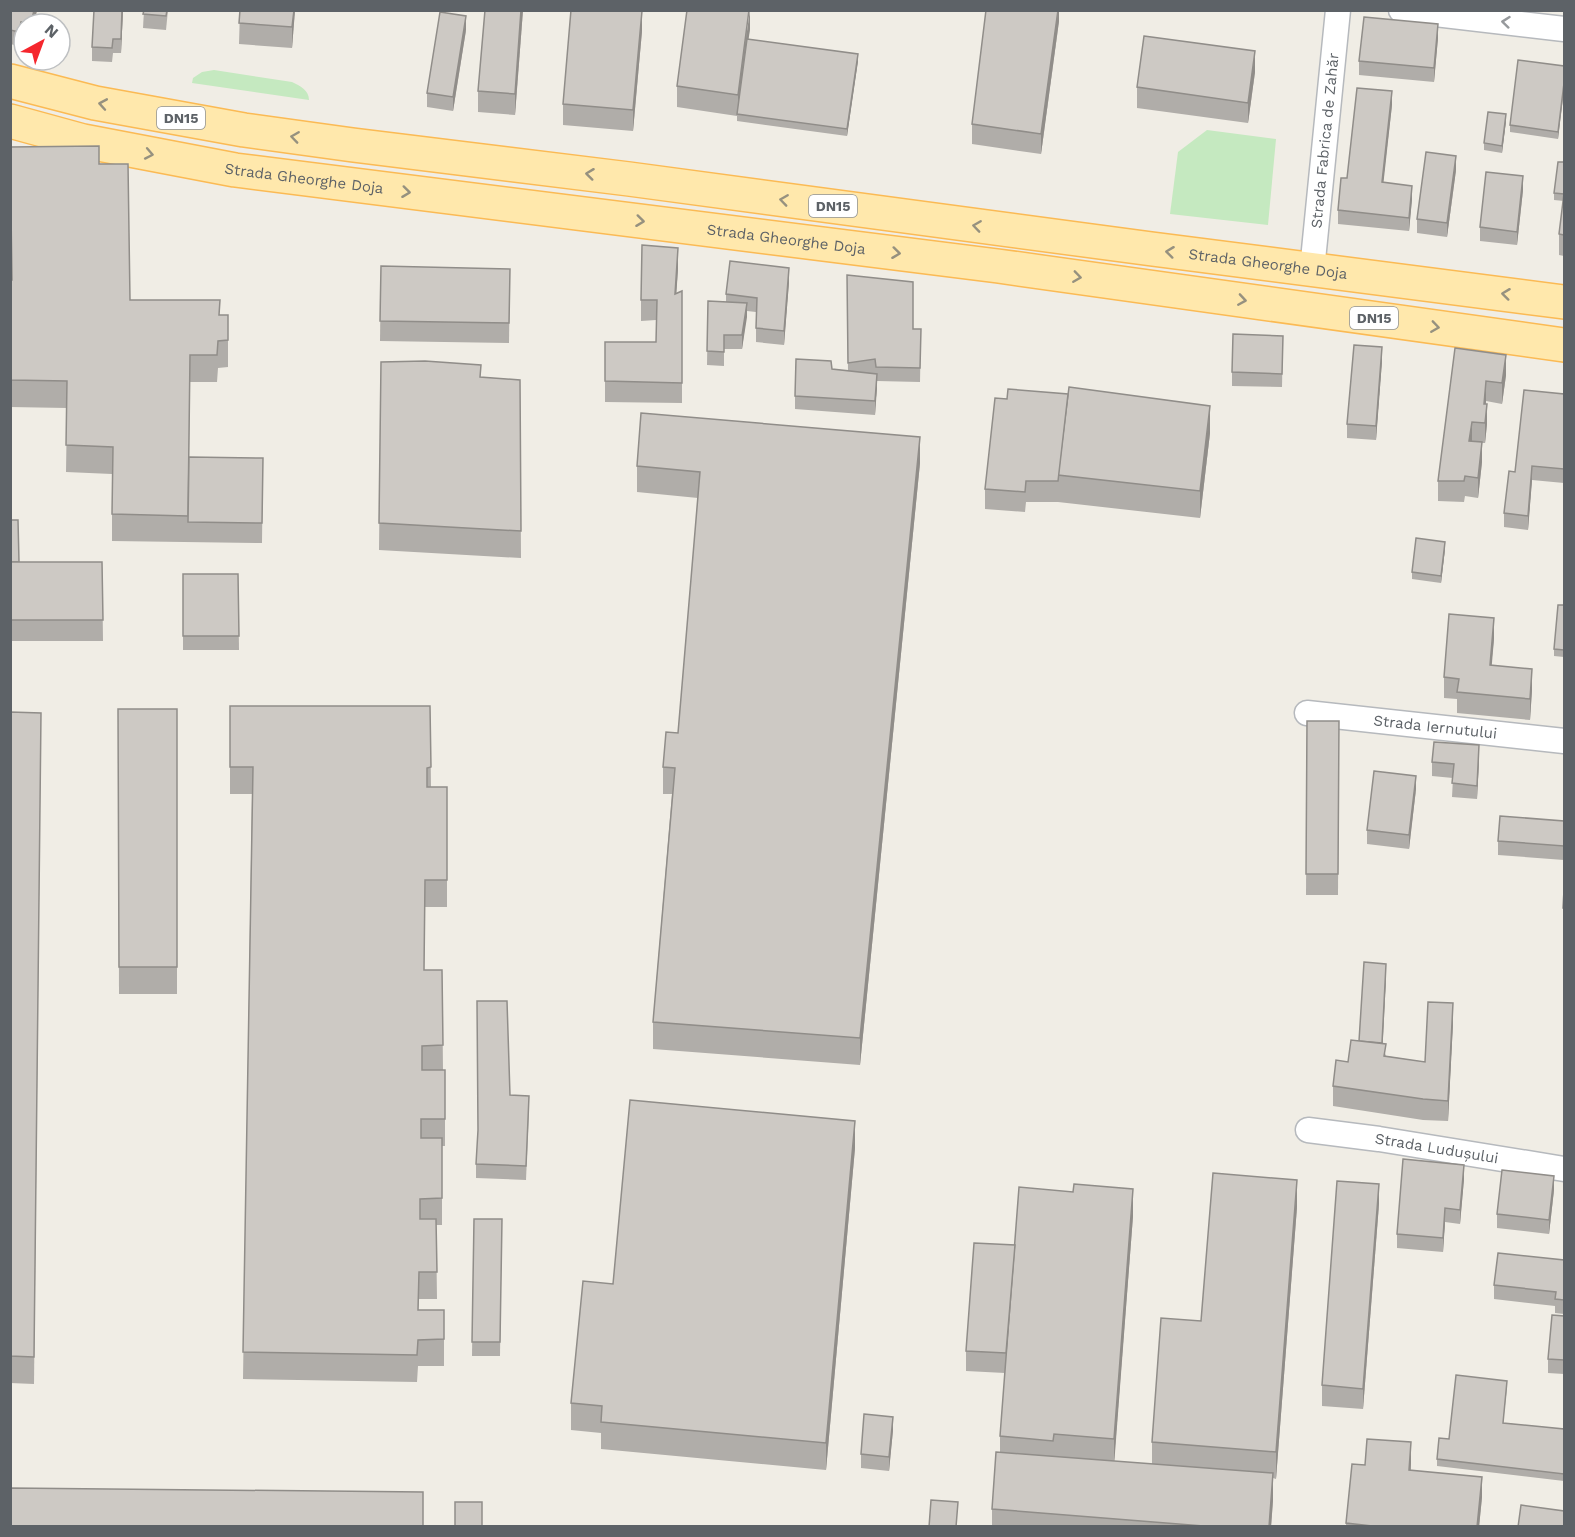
<svg xmlns="http://www.w3.org/2000/svg" width="1575" height="1537" viewBox="0 0 1575 1537" font-family="'Work Sans',sans-serif">
  <style>
    .green { fill: #c5e9c0 }
    .lines { fill: none; stroke-linecap: round; stroke-linejoin: round }
    .minor-casing { stroke: #b6b9bd; stroke-width: 27 }
    .primary-casing { stroke: #fbba54; stroke-width: 36 }
    .minor { stroke: #fff; stroke-width: 24 }
    .primary { stroke: #ffe8ac; stroke-width: 33 }
    .wall { fill: #b0ada9 }
    .shaded-wall { fill: #908d89 }
    .building { fill: #cdc9c4; stroke: #908d89; stroke-width: 1.5 }
    .oneway { stroke: #96999c }
    .oneway2 { stroke: #96917f }
    .labels { text-anchor: middle; dominant-baseline: central; stroke-width: 4.5; stroke-linejoin: round; paint-order: stroke }
    .shield { fill: #fff; stroke: #8e9195; stroke-width: 1.5 }
    .shield-label { font-size: 14px; font-weight: bold; fill: #5d6267 }
    .street-label { font-size: 15px; fill: #5d6267; stroke: #fff }
  </style>
  <rect width="100%" height="100%" fill="#f0ede5"/>
  <g class="green">
    <path d="M214,70L292,82C300,86 309,90 309,100L192,83L193,78L202,72Z"/>
    <path d="M1207,130L1276,139L1268,225L1170,214L1178,152Z"/>
  </g>
  <g class="lines">
    <g class="minor-casing">
      <g id="minor">
        <path d="M1401,10L1564,29"/>
        <path id="s1" d="M1312,270L1338,10"/>
        <path id="s2" d="M1307,713L1564,741"/>
        <path id="s3" d="M1308,1130L1379,1139L1564,1169"/>
      </g>
    </g>
    <g class="primary-casing">
      <g id="primary">
        <path id="s4" d="M10,81L95,103L244,130L353,145L629,179L1152,249L1564,302"/>
        <path id="s5" d="M10,121L83,141L235,170L998,266L1564,345"/>
      </g>
    </g>
    <use href="#minor" class="minor"/>
    <use href="#primary" class="primary"/>
  </g>
  <g class="wall">
    <path d="M10,10H37L34,24H24V36H21L19,46L10,44Z"/>
    <path d="M123,10L121,53H113L112,62L92,61V47Z"/>
    <path d="M144,10H168L166,30L143,28Z"/>
    <path d="M240,10H295L292,48L239,44Z"/>
    <path d="M485,10H523L515,115L478,112V91Z"/>
    <path d="M1059,10V21L1041,154L972,144V124Z"/>
    <path d="M750,29L748,39L858,61L847,136L737,121V116L677,107V86Z"/>
    <path d="M466,30L453,111L427,107V93Z"/>
    <path d="M642,31L633,131L563,125V104Z"/>
    <path d="M1438,38L1434,82L1359,75V61Z"/>
    <path d="M1564,66L1558,139L1510,132V125Z"/>
    <path d="M1255,72L1248,123L1137,108V87Z"/>
    <path d="M1392,105L1383,182L1412,199L1409,231L1338,224V210L1347,178Z"/>
    <path d="M1506,121L1502,153L1484,150V143Z"/>
    <path d="M1564,162V256L1559,255V234L1564,201L1554,200V193Z"/>
    <path d="M99,164L130,300L220,315H228V367L218,368L217,382H190L189,457L263,458L262,543L112,541V474L66,472L67,408L10,407V280H11Z"/>
    <path d="M1456,170L1447,237L1417,233V219Z"/>
    <path d="M1523,190L1517,245L1480,241V227Z"/>
    <path d="M381,266L510,269L509,343L380,341Z"/>
    <path d="M678,269L676,294L682,291V403L605,402V342H656V320L641,321V300Z"/>
    <path d="M847,275L913,329H921L920,382L877,381L875,415L795,409V396L832,369L848,371Z"/>
    <path d="M789,282L784,345L756,342V312L747,311L742,349H724V366L707,365L708,301L726,302V294Z"/>
    <path d="M1283,336L1282,387L1232,386V372Z"/>
    <path d="M1455,348L1506,375L1502,404L1486,401L1487,424L1485,443H1482V462L1478,498L1465,496L1464,502L1438,501V481Z"/>
    <path d="M1382,361L1376,440L1347,438V424Z"/>
    <path d="M381,362L481,377L520,380L521,558L379,550Z"/>
    <path d="M1564,394V483L1532,480L1528,530L1504,527V513L1515,472Z"/>
    <path d="M1210,433L1200,518L1058,502H1026L1025,512L985,509V489Z"/>
    <path d="M920,463L860,1065L653,1049V1022L672,794H663V767L678,733L698,498L637,492V466Z"/>
    <path d="M10,520L19,562H102L103,641H10Z"/>
    <path d="M1445,549L1441,583L1412,579V572Z"/>
    <path d="M183,574H238L239,650H183Z"/>
    <path d="M1564,605V657L1554,656V649Z"/>
    <path d="M1494,639L1491,666L1532,690L1530,720L1457,713V699L1444,698V677Z"/>
    <path d="M230,706H430L431,787H447V907H425L424,970H442L443,1070H445V1146H442V1225H436L437,1299H419L418,1310H444V1366H418L417,1382L243,1379L252,794H230Z"/>
    <path d="M118,709H177V994H119Z"/>
    <path d="M10,712L41,713L34,1384L10,1383Z"/>
    <path d="M1307,721H1339L1338,895H1306Z"/>
    <path d="M1479,759L1477,799L1452,797L1453,778L1432,776V762Z"/>
    <path d="M1416,789L1409,849L1367,844V830Z"/>
    <path d="M1564,821V860L1498,855V841Z"/>
    <path d="M1386,978L1382,1044L1386,1056L1425,1062L1453,1023L1448,1121L1423,1120L1333,1106V1086L1348,1062L1359,1041Z"/>
    <path d="M510,1095L529,1110L526,1180L476,1178V1164Z"/>
    <path d="M855,1148L826,1470L601,1449V1433L571,1430V1403L613,1284Z"/>
    <path d="M1464,1179L1460,1224L1445,1222L1443,1252L1397,1248V1234Z"/>
    <path d="M1554,1190L1549,1234L1497,1228V1214Z"/>
    <path d="M1379,1204L1363,1409L1322,1406V1385Z"/>
    <path d="M1297,1207L1276,1479L1273,1478V1500L1271,1527H992V1509L1000,1452V1436L1005,1373L966,1371V1351L1015,1245L1133,1216L1114,1461L1152,1464V1442L1201,1321Z"/>
    <path d="M474,1219H502L500,1356H472Z"/>
    <path d="M1564,1260V1314L1555,1313V1306L1494,1299V1285Z"/>
    <path d="M1564,1316V1374L1548,1373V1359Z"/>
    <path d="M1507,1388L1503,1423L1564,1429V1481L1437,1466V1459L1449,1439Z"/>
    <path d="M893,1430L889,1471L861,1468V1454Z"/>
    <path d="M1411,1463V1470L1482,1497L1479,1527H1346V1523L1365,1465Z"/>
  </g>
  <g class="shaded-wall">
    <path d="M34,10H37L34,24H31Z"/>
    <path d="M122,10H123L121,53V39Z"/>
    <path d="M294,10H295L292,48V27Z"/>
    <path d="M521,10H523L515,115V94Z"/>
    <path d="M750,10V29L738,116V95Z"/>
    <path d="M1058,10H1059V21L1041,154V134Z"/>
    <path d="M642,11V31L633,131V110Z"/>
    <path d="M466,16V30L453,111V97Z"/>
    <path d="M21,22V36L19,46V32Z"/>
    <path d="M1438,24V38L1434,82V68Z"/>
    <path d="M1255,51V72L1248,123V103Z"/>
    <path d="M858,54V61L847,136V129Z"/>
    <path d="M1564,83V90L1558,139V132Z"/>
    <path d="M1392,91V105L1382,196V182Z"/>
    <path d="M1506,114V121L1502,153V146Z"/>
    <path d="M1456,156V170L1447,237V223Z"/>
    <path d="M1523,176V190L1517,245V232Z"/>
    <path d="M1412,186V199L1409,231V218Z"/>
    <path d="M678,248V269L675,315V294Z"/>
    <path d="M789,268V282L784,345V331Z"/>
    <path d="M747,303V317L742,349V335Z"/>
    <path d="M1382,347V361L1376,440V426Z"/>
    <path d="M1506,355V375L1502,404V383Z"/>
    <path d="M877,374V388L875,415V401Z"/>
    <path d="M1486,381V401L1484,424V404Z"/>
    <path d="M1487,404V424L1485,443V423Z"/>
    <path d="M1210,406V433L1200,518V491Z"/>
    <path d="M1472,422V442L1469,441Z"/>
    <path d="M920,437V463L860,1065V1038Z"/>
    <path d="M1482,442V462L1478,498V478Z"/>
    <path d="M1532,466V480L1528,530V516Z"/>
    <path d="M1445,542V549L1441,583V576Z"/>
    <path d="M1494,618V639L1490,686V665Z"/>
    <path d="M1532,669V690L1530,720V699Z"/>
    <path d="M1479,745V759L1477,799V786Z"/>
    <path d="M1416,776V789L1409,849V835Z"/>
    <path d="M1386,964V978L1382,1058V1044Z"/>
    <path d="M1453,1003V1023L1448,1121V1101Z"/>
    <path d="M855,1121V1148L826,1470V1443Z"/>
    <path d="M1464,1165V1179L1460,1224V1210Z"/>
    <path d="M1554,1176V1190L1549,1234V1220Z"/>
    <path d="M1297,1180V1207L1276,1479V1452Z"/>
    <path d="M1379,1184V1204L1363,1409V1389Z"/>
    <path d="M1133,1189V1216L1114,1466V1439Z"/>
    <path d="M1445,1208V1222L1443,1252V1238Z"/>
    <path d="M893,1417V1430L889,1471V1457Z"/>
    <path d="M1411,1442V1463L1409,1490V1470Z"/>
    <path d="M1273,1473V1500L1271,1527H1269Z"/>
    <path d="M1482,1477V1497L1479,1527H1477Z"/>
  </g>
  <g class="building">
    <path d="M10,10H34L31,24L21,22L19,32L10,30Z"/>
    <path d="M94,10H122L121,39H113L112,48L92,47Z"/>
    <path d="M144,10H167L166,16L143,14Z"/>
    <path d="M240,10H294L292,27L239,23Z"/>
    <path d="M485,10H521L515,94L478,91Z"/>
    <path d="M571,10L642,11L633,110L563,104Z"/>
    <path d="M687,10H749L738,95L677,86Z"/>
    <path d="M986,10H1058L1041,134L972,124Z"/>
    <path d="M440,12L466,16L453,97L427,93Z"/>
    <path d="M1364,17L1438,24L1434,68L1359,61Z"/>
    <path d="M1144,36L1255,51L1248,103L1137,87Z"/>
    <path d="M747,39L858,54L847,129L737,114Z"/>
    <path d="M1518,60L1564,66V83L1558,132L1510,125Z"/>
    <path d="M1357,88L1392,91L1382,182L1412,186L1409,218L1338,210L1341,178H1347Z"/>
    <path d="M1488,112L1506,114L1502,146L1484,143Z"/>
    <path d="M99,146V164H128L130,300H220L219,315H228V340L218,341L217,355H190L188,516L112,514L113,447L66,445L67,381L10,380V280H12L10,147Z"/>
    <path d="M1426,152L1456,156L1447,223L1417,219Z"/>
    <path d="M1558,162H1564V194L1554,193Z"/>
    <path d="M1486,172L1523,176L1517,232L1480,227Z"/>
    <path d="M1564,193V235L1559,234Z"/>
    <path d="M642,245L678,248L675,294L682,291V383L605,381V342H656L657,300H641Z"/>
    <path d="M730,261L789,268L784,331L756,328L757,298L726,294Z"/>
    <path d="M381,266L510,269L509,323L380,321Z"/>
    <path d="M847,275L913,282V329H921L920,368L876,367L875,359L848,363Z"/>
    <path d="M708,301L747,303L742,335H724V352L707,351Z"/>
    <path d="M1233,334L1283,336L1282,374L1232,372Z"/>
    <path d="M1354,345L1382,347L1376,426L1347,424Z"/>
    <path d="M1455,348L1506,355L1502,383L1486,381L1484,404H1487L1485,423L1472,422L1469,441L1482,442L1478,478L1465,476L1464,481H1438Z"/>
    <path d="M796,359L831,361L832,369L877,374L875,401L795,396Z"/>
    <path d="M425,361L481,365L480,377L520,380L521,531L379,523L381,362Z"/>
    <path d="M1069,387L1210,406L1200,491L1058,475Z"/>
    <path d="M1008,389L1068,394L1058,481H1026L1025,492L985,489L995,398L1007,399Z"/>
    <path d="M1524,390L1564,394V469L1532,466L1528,516L1504,513L1509,471L1515,472Z"/>
    <path d="M641,413L920,437L860,1038L653,1022L675,768L663,767L666,732L678,733L700,472L637,466Z"/>
    <path d="M189,457L263,458L262,523L188,522Z"/>
    <path d="M10,520H18L19,562H10Z"/>
    <path d="M1416,538L1445,542L1441,576L1412,572Z"/>
    <path d="M10,562H102L103,620H10Z"/>
    <path d="M183,574H238L239,636H183Z"/>
    <path d="M1558,605H1564V650L1554,649Z"/>
    <path d="M1449,614L1494,618L1490,665L1532,669L1530,699L1457,692L1459,679L1444,677Z"/>
    <path d="M230,706H430L431,767L427,768V787H447V880H425L424,970H442L443,1045L422,1046V1070H445V1119H421V1138H442V1198L420,1199V1219H436L437,1272H419L418,1310H444V1339L418,1340L417,1355L243,1352L253,767H230Z"/>
    <path d="M118,709H177V967H119Z"/>
    <path d="M10,712L41,713L34,1357L10,1356Z"/>
    <path d="M1307,721H1339L1338,874H1306Z"/>
    <path d="M1434,742L1479,745L1477,786L1452,783L1454,764L1432,762Z"/>
    <path d="M1374,771L1416,776L1409,835L1367,830Z"/>
    <path d="M1500,816L1564,821V846L1498,841Z"/>
    <path d="M1564,890V908H1563Z"/>
    <path d="M1364,962L1386,964L1382,1043L1359,1041Z"/>
    <path d="M477,1001H507L510,1095L529,1096L526,1166L476,1164L478,1130Z"/>
    <path d="M1428,1002L1453,1003L1448,1101L1423,1099L1333,1086L1336,1060L1348,1062L1351,1040L1386,1044L1384,1056L1425,1062Z"/>
    <path d="M630,1100L855,1121L826,1443L601,1422L602,1406L571,1403L583,1281L613,1284Z"/>
    <path d="M1403,1159L1464,1165L1460,1210L1445,1208L1443,1238L1397,1234Z"/>
    <path d="M1502,1170L1554,1176L1549,1220L1497,1214Z"/>
    <path d="M1213,1173L1297,1180L1276,1452L1152,1442L1161,1318L1201,1321Z"/>
    <path d="M1337,1181L1379,1184L1363,1389L1322,1385Z"/>
    <path d="M1074,1184L1133,1189L1114,1439L1054,1434L1053,1441L1000,1436L1019,1187L1073,1192Z"/>
    <path d="M474,1219H502L500,1342H472Z"/>
    <path d="M974,1243L1015,1245L1006,1353L966,1351Z"/>
    <path d="M1498,1253L1564,1260V1300L1555,1299L1556,1292L1494,1285Z"/>
    <path d="M1552,1315L1564,1316V1360L1548,1359Z"/>
    <path d="M1456,1375L1507,1381L1503,1423L1564,1429V1474L1437,1459L1439,1438L1449,1439Z"/>
    <path d="M864,1414L893,1417L889,1457L861,1454Z"/>
    <path d="M1367,1439L1411,1442L1409,1470L1482,1477L1477,1527H1381L1346,1523L1352,1464L1365,1465Z"/>
    <path d="M996,1452L1273,1473L1269,1527H1216L992,1509Z"/>
    <path d="M10,1488L423,1492V1527H10Z"/>
    <path d="M931,1500L958,1502L956,1527H929Z"/>
    <rect x="455" y="1502" width="27" height="25"/>
    <path d="M1521,1505L1564,1511V1527H1518Z"/>
  </g>
  <defs><path id="oneway-chevron" d="M-2-3.5L2.5 0L-2 3.5" fill="none" stroke-width="1.6" stroke-linecap="round" stroke-linejoin="round" transform="scale(1.5)"/></defs>
  <use class="oneway" href="#oneway-chevron" transform="translate(1506 22) rotate(-174)"/>
  <g class="oneway2">
    <use href="#oneway-chevron" transform="translate(103 104) rotate(-170)"/>
    <use href="#oneway-chevron" transform="translate(295 137) rotate(-172)"/>
    <use href="#oneway-chevron" transform="translate(149 154) rotate(11)"/>
    <use href="#oneway-chevron" transform="translate(590 174) rotate(-173)"/>
    <use href="#oneway-chevron" transform="translate(406 192) rotate(7)"/>
    <use href="#oneway-chevron" transform="translate(784 200) rotate(-172)"/>
    <use href="#oneway-chevron" transform="translate(640 221) rotate(7)"/>
    <use href="#oneway-chevron" transform="translate(977 226) rotate(-172)"/>
    <use href="#oneway-chevron" transform="translate(1170 252) rotate(-173)"/>
    <use href="#oneway-chevron" transform="translate(896 253) rotate(7)"/>
    <use href="#oneway-chevron" transform="translate(1077 277) rotate(8)"/>
    <use href="#oneway-chevron" transform="translate(1506 294) rotate(-173)"/>
    <use href="#oneway-chevron" transform="translate(1242 300) rotate(9)"/>
    <use href="#oneway-chevron" transform="translate(1435 327) rotate(8)"/>
  </g>
  <g class="labels">
    <g class="shield">
      <rect x="157" y="107" width="48" height="22" rx="4.5"/>
      <rect x="809" y="195" width="48" height="22" rx="4.5"/>
      <rect x="1350" y="307" width="48" height="22" rx="4.5"/>
    </g>
    <g class="shield-label">
      <text x="181" y="118">DN15</text>
      <text x="833" y="206">DN15</text>
      <text x="1374" y="318">DN15</text>
    </g>
    <g class="street-label">
      <text stroke="none"><textPath href="#s1" startOffset="130">Strada Fabrica de Zahăr</textPath></text>
      <text stroke="none"><textPath href="#s5" startOffset="300">Strada Gheorghe Doja</textPath></text>
      <text stroke="none"><textPath href="#s5" startOffset="786">Strada Gheorghe Doja</textPath></text>
      <text stroke="none"><textPath href="#s4" startOffset="1272">Strada Gheorghe Doja</textPath></text>
      <text stroke="none"><textPath href="#s2" startOffset="129">Strada Iernutului</textPath></text>
      <text stroke="none"><textPath href="#s3" startOffset="130">Strada Ludușului</textPath></text>
    </g>
  </g>
  <rect width="1575" height="1537" fill="none" stroke="#5d6267" stroke-width="24"/>
  <g transform="translate(42 42) rotate(41)"><circle r="28" fill="#ffffff" stroke="#bec0c2" stroke-width="1.5"/>
  <path d="M0-4.5L10 22L0 15L-10 22Z" fill="#f5262d"/>
  <text y="-9" font-size="16" font-weight="bold" text-anchor="middle" fill="#5d6267">N</text>
  </g>
</svg>
